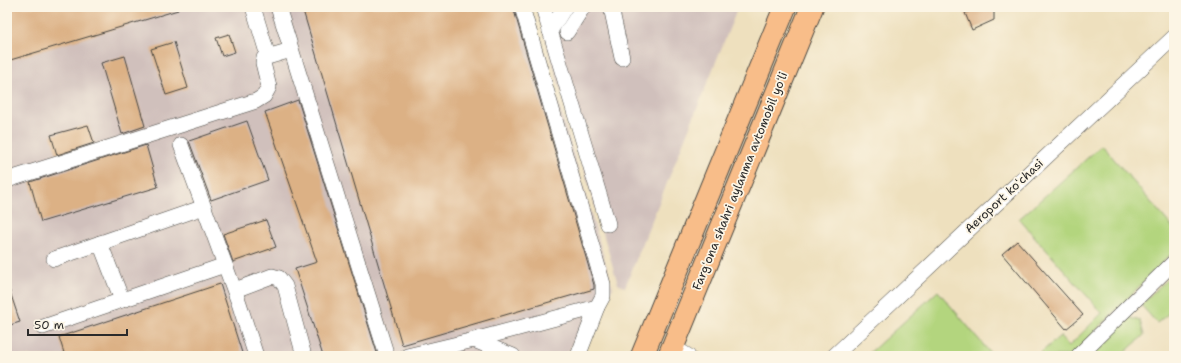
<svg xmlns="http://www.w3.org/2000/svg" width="1181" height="363" viewBox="0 0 1181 363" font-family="'Shantell Sans',sans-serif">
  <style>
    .industrial { fill: #d0c0bc }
    .green { fill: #b3d57e; stroke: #6f8054 }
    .building { fill: #dcb185 }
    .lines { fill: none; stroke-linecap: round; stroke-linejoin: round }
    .minor-casing { stroke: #484641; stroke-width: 16 }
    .highway-casing { stroke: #484641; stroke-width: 24 }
    .minor { stroke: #fff; stroke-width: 15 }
    .highway { stroke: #f8bd89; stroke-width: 22 }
    .labels { text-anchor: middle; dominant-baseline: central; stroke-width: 3.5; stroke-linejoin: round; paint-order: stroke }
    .street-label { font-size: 12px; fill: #2b2b2b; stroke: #fcf5e5 }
  </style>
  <rect width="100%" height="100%" fill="#fcf5e5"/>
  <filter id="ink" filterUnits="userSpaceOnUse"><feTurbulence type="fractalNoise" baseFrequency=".025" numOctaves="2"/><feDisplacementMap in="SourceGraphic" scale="8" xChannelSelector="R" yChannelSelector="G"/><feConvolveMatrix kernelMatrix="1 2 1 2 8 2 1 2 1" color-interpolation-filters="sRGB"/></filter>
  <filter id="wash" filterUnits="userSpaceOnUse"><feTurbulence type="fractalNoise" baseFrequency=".012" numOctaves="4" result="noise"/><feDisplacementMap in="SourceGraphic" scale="16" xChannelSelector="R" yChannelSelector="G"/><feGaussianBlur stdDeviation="0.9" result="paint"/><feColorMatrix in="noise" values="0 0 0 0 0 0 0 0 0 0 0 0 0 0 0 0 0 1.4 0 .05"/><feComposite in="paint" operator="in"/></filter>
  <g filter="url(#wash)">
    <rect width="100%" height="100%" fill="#eee0be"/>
    <g class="industrial">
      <path d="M7,7H530L613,288L565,356H7Z"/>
      <path d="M536,7H738L625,287L618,284Z"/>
    </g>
    <g class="green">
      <path d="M1102,145L1174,229V251L1071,356H1037L1060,336L1069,346L1102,313L1019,219Z"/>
      <path d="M1174,272V313L1168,314L1157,323L1141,305Z"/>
      <path d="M938,291L992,355L991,356H866Z"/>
      <path d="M1128,317L1140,321L1144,335L1121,356H1087Z"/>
    </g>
    <g id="blocks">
      <g class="building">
        <path d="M7,7H178V10L7,61Z"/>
        <path d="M302,7H513L594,285V289L402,345Z"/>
        <path d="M980,7H994V20L972,30L965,13Z"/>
        <path d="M229,34L235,52L222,56L216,38Z"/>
        <path d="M174,42L188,88L166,95L151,49Z"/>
        <path d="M125,56L145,126L122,134L101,63Z"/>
        <path d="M298,100L378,356H323L295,269L317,262L265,112Z"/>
        <path d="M247,121L268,180L211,200L189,141Z"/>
        <path d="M88,125L94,143L57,155L51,135Z"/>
        <path d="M146,145L158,187L41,222L30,182Z"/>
        <path d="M266,220L276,247L233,262L223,234Z"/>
        <path d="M1017,241L1083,315L1066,329L1002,254Z"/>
        <path d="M220,284L243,356H65L59,337Z"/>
        <path d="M7,289H9L20,322L7,326Z"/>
      </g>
    </g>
  </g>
  <g filter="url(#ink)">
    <use href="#blocks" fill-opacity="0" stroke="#484641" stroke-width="1"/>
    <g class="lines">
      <g class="minor-casing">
        <g id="minor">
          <path d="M253,7L268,56"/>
          <path d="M278,7L387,356"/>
          <path d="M543,7L608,224"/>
          <path d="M611,7L622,58"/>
          <path d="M550,31L565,7"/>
          <path d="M567,32L583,7"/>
          <path d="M181,145L239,303L256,356"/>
          <path d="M7,180L256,101L264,96L269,87L263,63L264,58L291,50"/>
          <path d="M100,243L122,300"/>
          <path d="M54,259L204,207"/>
          <path d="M235,290L272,276L279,278L285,286L304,356"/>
          <path d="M43,327L225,265"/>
          <path d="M474,340L597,307L603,296V284L522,7"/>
          <path d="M673,347L688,356"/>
          <path d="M407,356L474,340L513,356"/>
          <path d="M578,356L597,307"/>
          <path d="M834,356L1174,37"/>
          <path d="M1078,356L1174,262"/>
        </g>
      </g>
      <g class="highway-casing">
        <g id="highway">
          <path d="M642,356L785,7"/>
          <path d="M669,356L812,7"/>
        </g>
      </g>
      <use href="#minor" class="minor"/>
      <use href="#highway" class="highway"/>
    </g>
  </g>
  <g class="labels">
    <g class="street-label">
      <text transform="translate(740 181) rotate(-68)">Fargʻona shahri aylanma avtomobil yoʻli</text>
      <text transform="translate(1004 196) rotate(-43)">Aeroport koʻchasi</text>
    </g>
  </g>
  <rect width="1181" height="363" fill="none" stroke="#fcf5e5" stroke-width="24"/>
  <path d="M28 329v6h99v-6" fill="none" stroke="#2b2b2b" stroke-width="2"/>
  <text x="34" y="329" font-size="12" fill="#2b2b2b" stroke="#fcf5e5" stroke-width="3" paint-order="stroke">50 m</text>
</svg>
